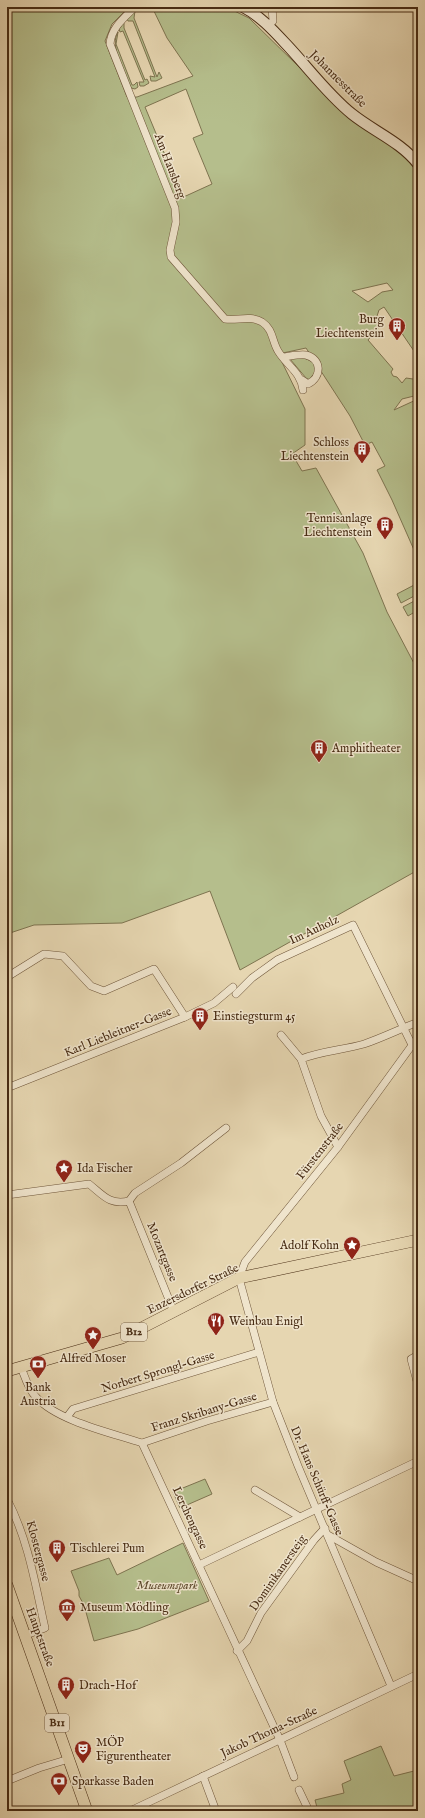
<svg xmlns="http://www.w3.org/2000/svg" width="425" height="1818" viewBox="0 0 425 1818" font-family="'IM FELL English',serif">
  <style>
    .green { fill: #b5be8c; stroke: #7e7450; fill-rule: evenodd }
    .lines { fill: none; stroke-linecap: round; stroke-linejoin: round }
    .street-casing { stroke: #6f563a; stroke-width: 8 }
    .secondary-casing { stroke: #472b13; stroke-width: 12 }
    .primary-casing { stroke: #472b13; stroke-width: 12 }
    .street { stroke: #efe4cc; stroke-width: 7 }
    .secondary { stroke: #efe4cc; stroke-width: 10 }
    .primary { stroke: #e6d6b1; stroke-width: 11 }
    .labels { text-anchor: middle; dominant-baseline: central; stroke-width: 3; stroke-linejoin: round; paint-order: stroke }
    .shield { fill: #efe4cc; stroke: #79624a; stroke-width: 1 }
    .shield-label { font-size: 11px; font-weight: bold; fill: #472b13 }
    .street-label { font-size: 12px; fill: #472b13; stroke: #efe4cc }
    .poi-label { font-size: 12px; fill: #472b13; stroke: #efe4cc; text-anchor: start }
    .park-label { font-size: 12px; font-style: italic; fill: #5d482b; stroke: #efe4cc }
  </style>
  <rect width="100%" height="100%" fill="#e6d6b1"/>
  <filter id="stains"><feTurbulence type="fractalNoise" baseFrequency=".005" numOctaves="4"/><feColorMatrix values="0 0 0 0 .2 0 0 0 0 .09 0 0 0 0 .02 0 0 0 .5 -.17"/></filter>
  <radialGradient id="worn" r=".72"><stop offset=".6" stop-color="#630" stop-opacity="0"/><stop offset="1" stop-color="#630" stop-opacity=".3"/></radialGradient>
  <g class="green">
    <path d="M7,7H129L112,24L105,41L127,97H137L193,76L167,38L152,7H226L249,18L346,113L403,155L414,167L418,174V357L384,307L379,310L375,322L380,326L368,340L393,369L391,372L393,376L397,377L402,383L406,378L413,379L418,383V393L414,396L402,399L394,410L418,399V559L392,500L377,470L385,466L372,442L365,445L350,416L306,348L278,354L305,409V445L292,454L302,471L316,468L363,553L387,612L418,671V870L240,970L210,891L122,923L34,925L7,934V118L11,117L7,109ZM186,89L203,134L193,138L212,184L177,200L175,193L180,191L145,107ZM387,283L393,290L382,292L368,302L352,291Z"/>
    <path d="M135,11L134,18L157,77L159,72L162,78L156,81H151L150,76L155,77L133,21H128L127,19Z"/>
    <path d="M124,22V28L145,80L147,79L149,83L144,86H140L139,82H144L123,31L120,32L119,29Z"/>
    <path d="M118,32L116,44L132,85H134L137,82L138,87L135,89L131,88C125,74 109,45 118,32Z"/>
    <path d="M302,357L313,362L317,369L310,380L306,378L290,359Z"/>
    <path d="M416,584L418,594L401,603L397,594Z"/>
    <path d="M418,599V610L408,616L403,607Z"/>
    <path d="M205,1479L212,1494L180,1508L173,1492Z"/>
    <path d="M183,1543L209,1601L138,1629L94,1641L84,1605L79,1596V1591L71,1571L109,1558L117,1575Z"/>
    <path d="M381,1746L394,1776L418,1770V1811H318L315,1800L344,1793L342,1784L351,1780L344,1761Z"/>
  </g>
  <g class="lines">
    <g class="street-casing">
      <g id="street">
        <path d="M135,7C124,18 111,28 110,44L175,208L176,222L170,250L171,257L225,319C237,321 250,315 262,322C273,329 272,341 278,351C287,366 301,372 303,390"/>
        <path d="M417,7L418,22"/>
        <path d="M268,26L273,21L272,7"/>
        <path d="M284,357C291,356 300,354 306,355C322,359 322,377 308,384L302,380"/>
        <path d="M7,977L44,954L63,956L91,986L104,991L154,969L185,1017"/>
        <path d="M236,994L252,978L277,960L353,925L412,1045"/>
        <path d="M281,1035L301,1059L321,1116L338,1147"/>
        <path d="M301,1059C321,1051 343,1050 364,1044C382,1038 400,1029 418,1022"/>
        <path d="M7,1088L185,1017L214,1003L233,987"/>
        <path d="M7,1195L89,1184C104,1196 109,1205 129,1201L135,1193L181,1163L226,1128"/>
        <path d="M129,1201L174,1312"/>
        <path d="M418,1355L411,1359L418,1385"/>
        <path d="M21,1367C25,1377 28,1389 36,1397C57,1421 112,1433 142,1443L280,1740L294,1777"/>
        <path d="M67,1417L73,1409L259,1352"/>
        <path d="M142,1443L207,1421L273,1402"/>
        <path d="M255,1490L300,1517"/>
        <path d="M7,1499C28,1539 35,1583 45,1628L26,1635"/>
        <path d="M328,1535L376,1562L418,1581"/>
        <path d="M199,1565L418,1461"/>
        <path d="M237,1651L247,1641L261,1613L314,1540L325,1528"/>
        <path d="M391,1686L298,1466L273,1402L239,1278L245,1262L338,1147L418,1037"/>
        <path d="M203,1776L216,1811"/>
        <path d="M7,1781L39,1768L69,1759"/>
        <path d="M299,1790L309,1811"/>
        <path d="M130,1811L418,1674"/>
      </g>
    </g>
    <g class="secondary-casing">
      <path id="secondary" d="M243,7C259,15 273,30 285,43C307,66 327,94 352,114C373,131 401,142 418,164"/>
    </g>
    <g class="primary-casing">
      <g id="primary">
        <path d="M7,1371L122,1338L239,1278L418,1240"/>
        <path d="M7,1585L87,1811"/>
      </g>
    </g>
    <use href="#street" class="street"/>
    <use href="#secondary" class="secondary"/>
    <use href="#primary" class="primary"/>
  </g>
  <defs>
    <g id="building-pin" transform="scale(0.9)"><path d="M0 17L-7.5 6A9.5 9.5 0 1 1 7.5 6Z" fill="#8f2418" stroke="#efe4cc"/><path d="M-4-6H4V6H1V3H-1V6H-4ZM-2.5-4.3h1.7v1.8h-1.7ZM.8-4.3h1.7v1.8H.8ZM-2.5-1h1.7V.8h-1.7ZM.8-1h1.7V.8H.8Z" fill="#fff"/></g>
    <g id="sight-pin" transform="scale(0.9)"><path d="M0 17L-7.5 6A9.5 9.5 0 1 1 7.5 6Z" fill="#8f2418" stroke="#efe4cc"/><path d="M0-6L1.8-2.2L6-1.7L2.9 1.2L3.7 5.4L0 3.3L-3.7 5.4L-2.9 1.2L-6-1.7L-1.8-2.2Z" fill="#fff"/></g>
    <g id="restaurant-pin" transform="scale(0.9)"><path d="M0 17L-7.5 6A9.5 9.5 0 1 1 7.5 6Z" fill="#8f2418" stroke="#efe4cc"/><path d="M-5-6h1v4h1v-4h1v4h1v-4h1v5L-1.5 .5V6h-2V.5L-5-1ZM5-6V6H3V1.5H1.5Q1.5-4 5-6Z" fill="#fff"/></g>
    <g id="bank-pin" transform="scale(0.9)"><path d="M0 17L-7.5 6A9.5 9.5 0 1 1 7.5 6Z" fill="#8f2418" stroke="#efe4cc"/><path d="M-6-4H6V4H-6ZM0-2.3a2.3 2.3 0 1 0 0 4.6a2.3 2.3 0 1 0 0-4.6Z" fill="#fff"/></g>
    <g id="museum-pin" transform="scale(0.9)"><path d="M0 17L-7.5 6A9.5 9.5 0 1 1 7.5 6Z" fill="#8f2418" stroke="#efe4cc"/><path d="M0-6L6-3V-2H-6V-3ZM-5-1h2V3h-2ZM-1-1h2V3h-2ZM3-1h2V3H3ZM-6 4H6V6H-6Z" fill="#fff"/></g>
    <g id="theatre-pin" transform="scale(0.9)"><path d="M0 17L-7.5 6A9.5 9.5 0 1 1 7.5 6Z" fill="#8f2418" stroke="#efe4cc"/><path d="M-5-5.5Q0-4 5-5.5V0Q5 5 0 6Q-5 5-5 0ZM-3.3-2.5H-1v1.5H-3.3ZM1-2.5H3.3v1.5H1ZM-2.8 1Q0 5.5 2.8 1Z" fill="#fff"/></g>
  </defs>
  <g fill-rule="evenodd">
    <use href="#building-pin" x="397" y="326"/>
    <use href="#building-pin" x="362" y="449"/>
    <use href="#building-pin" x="385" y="525"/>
    <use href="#building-pin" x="319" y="748"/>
    <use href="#building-pin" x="200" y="1016"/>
    <use href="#sight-pin" x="64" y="1168"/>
    <use href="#sight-pin" x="352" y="1245"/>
    <use href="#restaurant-pin" x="216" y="1321"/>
    <use href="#sight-pin" x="93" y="1335"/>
    <use href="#bank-pin" x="38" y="1364"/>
    <use href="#building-pin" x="57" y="1548"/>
    <use href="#museum-pin" x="67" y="1607"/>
    <use href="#building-pin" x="66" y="1685"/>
    <use href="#theatre-pin" x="83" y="1749"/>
    <use href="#bank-pin" x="59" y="1781"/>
  </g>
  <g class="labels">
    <g class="shield">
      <rect x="121" y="1323" width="26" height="18" rx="3"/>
      <rect x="45" y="1714" width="24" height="18" rx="3"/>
    </g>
    <g class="shield-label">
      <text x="134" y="1332">B12</text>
      <text x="57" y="1723">B11</text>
    </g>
    <g class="street-label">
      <text transform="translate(338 79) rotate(45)">Johannesstraße</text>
      <text transform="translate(170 166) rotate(69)">Am Hausberg</text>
      <text transform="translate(314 930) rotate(-25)">Im Auholz</text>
      <text transform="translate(118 1032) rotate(-22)">Karl Liebleitner-Gasse</text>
      <text transform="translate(320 1151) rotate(-52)">Fürstenstraße</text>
      <text transform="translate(162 1252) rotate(68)">Mozartgasse</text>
      <text transform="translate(193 1289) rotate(-26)">Enzersdorfer Straße</text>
      <text transform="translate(158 1372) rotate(-17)">Norbert Sprongl-Gasse</text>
      <text transform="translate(204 1412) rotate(-17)">Franz Skribany-Gasse</text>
      <text transform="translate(317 1481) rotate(67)">Dr. Hans Schürff-Gasse</text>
      <text transform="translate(190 1518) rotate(65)">Lerchengasse</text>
      <text transform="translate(38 1551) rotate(75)">Klostergasse</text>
      <text transform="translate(278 1573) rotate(-55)">Dominikanersteig</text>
      <text transform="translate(40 1637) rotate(70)">Hauptstraße</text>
      <text transform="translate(269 1732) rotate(-25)">Jakob Thoma-Straße</text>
    </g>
    <g class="poi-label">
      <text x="384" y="319" text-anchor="end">Burg<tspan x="384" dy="14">Liechtenstein</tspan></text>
      <text x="349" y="442" text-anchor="end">Schloss<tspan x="349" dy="14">Liechtenstein</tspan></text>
      <text x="372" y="518" text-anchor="end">Tennisanlage<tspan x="372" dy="14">Liechtenstein</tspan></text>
      <text x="332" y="748">Amphitheater</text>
      <text x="213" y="1016">Einstiegsturm 45</text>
      <text x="77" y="1168">Ida Fischer</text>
      <text x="339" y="1245" text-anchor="end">Adolf Kohn</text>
      <text x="229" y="1321">Weinbau Enigl</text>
      <text x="93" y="1358" text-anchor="middle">Alfred Moser</text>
      <text x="38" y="1387" text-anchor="middle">Bank<tspan x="38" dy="14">Austria</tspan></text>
      <text x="70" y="1548">Tischlerei Pum</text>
      <text x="80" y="1607">Museum Mödling</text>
      <text x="79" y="1685">Drach-Hof</text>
      <text x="96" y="1742">MÖP<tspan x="96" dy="14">Figurentheater</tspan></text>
      <text x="72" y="1781">Sparkasse Baden</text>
    </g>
    <g class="park-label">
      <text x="167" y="1585">Museumspark</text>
    </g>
  </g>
  <rect width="425" height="1818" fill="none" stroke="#e6d6b1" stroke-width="24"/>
  <rect x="8" y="8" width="409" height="1802" fill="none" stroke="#472b13" stroke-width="2"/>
  <rect x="12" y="12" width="401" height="1794" fill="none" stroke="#472b13"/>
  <rect width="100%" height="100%" filter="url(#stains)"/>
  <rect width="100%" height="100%" fill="url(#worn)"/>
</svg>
